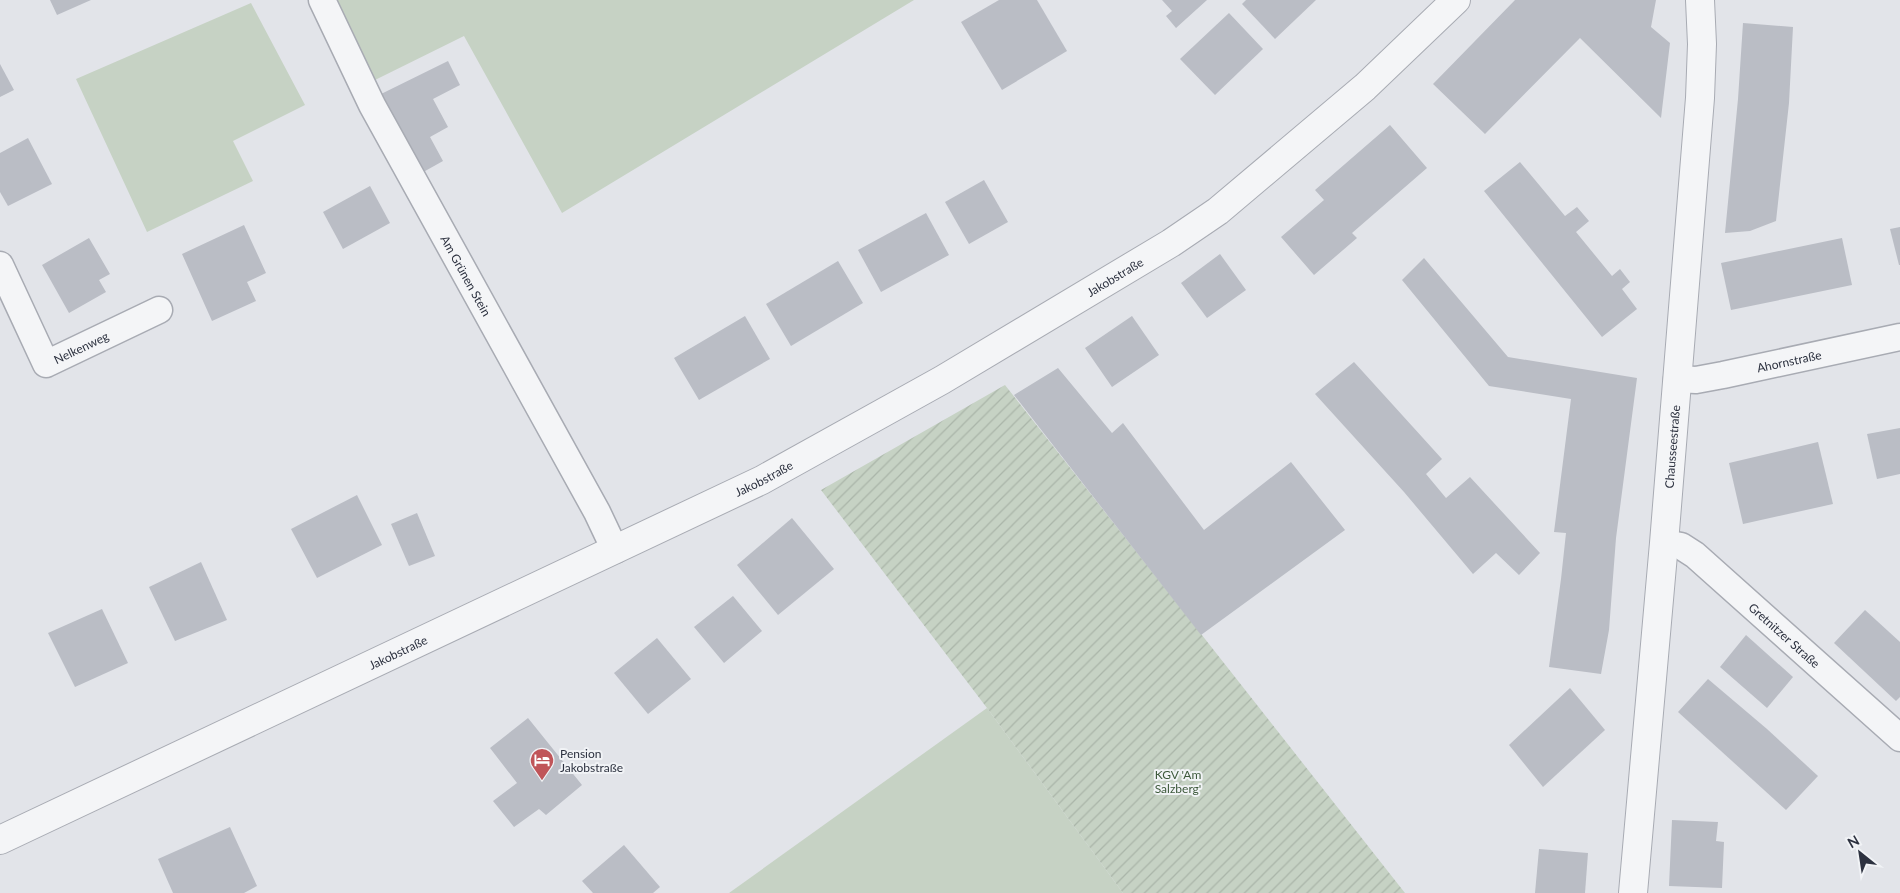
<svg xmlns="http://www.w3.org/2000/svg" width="1900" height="893" viewBox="0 0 1900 893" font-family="Lato,sans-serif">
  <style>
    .grass { fill: #c6d2c4 }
    .garden { fill: url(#garden-furrows) }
    .building { fill: #babdc5 }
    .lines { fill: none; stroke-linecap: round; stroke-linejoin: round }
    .minor-casing { stroke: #a8abb3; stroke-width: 29 }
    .tertiary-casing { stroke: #a8abb3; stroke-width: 30 }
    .minor { stroke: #f4f5f7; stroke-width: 26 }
    .tertiary { stroke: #f4f5f7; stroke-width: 28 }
    .labels { text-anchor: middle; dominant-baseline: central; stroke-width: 4; stroke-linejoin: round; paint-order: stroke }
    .street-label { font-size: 12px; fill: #2c313f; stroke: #f1f3f6 }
    .poi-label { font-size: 12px; fill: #2c313f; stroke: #f1f3f6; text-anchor: start }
    .park-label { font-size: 12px; fill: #3d593b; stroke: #f1f3f6 }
  </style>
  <defs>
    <pattern id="garden-furrows" width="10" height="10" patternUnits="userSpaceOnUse" patternTransform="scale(1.25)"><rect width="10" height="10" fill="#c6d2c4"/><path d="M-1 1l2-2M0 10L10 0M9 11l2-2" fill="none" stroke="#aab5a9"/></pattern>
  </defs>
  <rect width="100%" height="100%" fill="#e2e4e9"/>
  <g class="grass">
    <path d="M337,0H914L562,213L464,36L375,80Z"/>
    <path d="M251,3L305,105L233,141L253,181L147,232L76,79Z"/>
    <path d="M987,708L1123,893H729Z"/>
  </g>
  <path class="garden" d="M1005,385L1405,893H1123L987,708L821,490Z"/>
  <g class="building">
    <path d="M50,0H91L57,15Z"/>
    <path d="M999,0H1037L1067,51L1002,90L961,22Z"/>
    <path d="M1162,0H1207L1176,28L1166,16L1172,11Z"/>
    <path d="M1246,0H1316L1275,39L1242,4Z"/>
    <path d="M1515,0H1656L1651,27L1670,43L1661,118L1580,38L1485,134L1433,84Z"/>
    <path d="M1229,13L1263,49L1215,95L1180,59Z"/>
    <path d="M1743,23L1793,27L1789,103L1776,221L1750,231L1725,233L1738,99Z"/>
    <path d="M448,61L460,85L433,99L448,127L430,137L443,161L418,175L377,96Z"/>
    <path d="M0,64L14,90L0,97Z"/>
    <path d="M1390,125L1427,168L1352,233L1357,238L1314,275L1281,237L1324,200L1315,190Z"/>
    <path d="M28,138L52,184L8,206L0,192V153Z"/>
    <path d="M1520,162L1565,216L1577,207L1589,221L1576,232L1612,276L1620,269L1630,282L1622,289L1637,309L1602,337L1484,191Z"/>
    <path d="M984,180L1008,222L969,244L945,202Z"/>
    <path d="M370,186L390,223L343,249L323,212Z"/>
    <path d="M926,213L949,255L881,292L858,250Z"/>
    <path d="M244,225L266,273L247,282L256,301L212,321L182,254Z"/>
    <path d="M1900,227V265H1899L1890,229Z"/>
    <path d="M89,238L110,274L99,280L106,292L69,313L42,265Z"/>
    <path d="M1842,238L1852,285L1731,310L1721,263Z"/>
    <path d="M1220,254L1246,290L1207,318L1181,283Z"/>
    <path d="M1424,258L1508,357L1637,378L1616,538L1609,630L1601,674L1549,667L1561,579L1566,533L1554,532L1571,399L1489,386L1402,280Z"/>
    <path d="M838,261L863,303L791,346L766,304Z"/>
    <path d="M745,316L770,359L699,400L674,358Z"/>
    <path d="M1132,316L1159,355L1112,387L1085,348Z"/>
    <path d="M1354,362L1442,459L1426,474L1446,498L1470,477L1540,553L1519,575L1496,553L1473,574L1404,492L1315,394Z"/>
    <path d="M1058,368L1112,433L1123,423L1204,530L1291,462L1345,530L1201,635L1014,395Z"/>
    <path d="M1900,428V474L1877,479L1867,434Z"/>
    <path d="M1818,442L1833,504L1743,524L1729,463Z"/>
    <path d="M357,495L382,545L317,578L291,529Z"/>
    <path d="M417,513L435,556L409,566L391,524Z"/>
    <path d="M792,518L834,569L778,615L737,565Z"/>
    <path d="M201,562L227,620L175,641L149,587Z"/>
    <path d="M733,596L762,631L724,663L694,627Z"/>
    <path d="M102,609L128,663L75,687L48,633Z"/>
    <path d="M1865,610L1900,642V697L1896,701L1834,643Z"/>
    <path d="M1746,635L1793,677L1767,708L1720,667Z"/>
    <path d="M657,638L691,679L648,714L614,673Z"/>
    <path d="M1708,679L1767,729L1818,776L1786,810L1678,712Z"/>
    <path d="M1570,688L1605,730L1543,787L1509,745Z"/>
    <path d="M528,718L582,785L546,815L539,809L514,827L493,801L517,783L490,748Z"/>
    <path d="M1672,820L1718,822L1716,841L1724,842L1722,888L1669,886Z"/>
    <path d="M230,827L257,886L244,893H173L158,859Z"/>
    <path d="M624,845L660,887L653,893H593L582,881Z"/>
    <path d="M1539,849L1588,853L1585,893H1535Z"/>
  </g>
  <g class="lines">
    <g class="minor-casing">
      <g id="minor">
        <path id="s1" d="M322,0L372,105L597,512L615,550"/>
        <path id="s2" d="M0,265L46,364L159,310"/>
        <path id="s3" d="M1677,379L1696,380L1723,375L1900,337"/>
        <path id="s4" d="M1664,543L1681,546L1695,555L1900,738"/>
      </g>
    </g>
    <g class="tertiary-casing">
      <g id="tertiary">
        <path id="s5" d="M0,840L762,480L942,380L1171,243L1218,211L1365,87L1456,0"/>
        <path id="s6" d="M1633,893L1664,543L1700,98L1702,44L1700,0"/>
      </g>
    </g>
    <use href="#minor" class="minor"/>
    <use href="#tertiary" class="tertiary"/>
  </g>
  <defs>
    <g id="hotel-pin" transform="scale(1.25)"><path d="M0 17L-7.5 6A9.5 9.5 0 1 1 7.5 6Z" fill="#c05559" stroke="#f1f3f6"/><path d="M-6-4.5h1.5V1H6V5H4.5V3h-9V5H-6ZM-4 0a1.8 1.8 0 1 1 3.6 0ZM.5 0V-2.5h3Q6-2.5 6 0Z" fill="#fff"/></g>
  </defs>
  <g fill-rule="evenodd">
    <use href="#hotel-pin" x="542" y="760"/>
  </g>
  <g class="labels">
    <g class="street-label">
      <text stroke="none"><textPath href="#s1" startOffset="311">Am Grünen Stein</textPath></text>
      <text stroke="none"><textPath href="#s5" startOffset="1250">Jakobstraße</textPath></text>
      <text stroke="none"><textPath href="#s2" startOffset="148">Nelkenweg</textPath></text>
      <text stroke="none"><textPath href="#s3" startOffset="114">Ahornstraße</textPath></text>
      <text stroke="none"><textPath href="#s6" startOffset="448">Chausseestraße</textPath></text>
      <text stroke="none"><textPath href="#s5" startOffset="845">Jakobstraße</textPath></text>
      <text stroke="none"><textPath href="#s4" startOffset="154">Gretnitzer Straße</textPath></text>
      <text stroke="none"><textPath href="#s5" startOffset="440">Jakobstraße</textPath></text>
    </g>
    <g class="poi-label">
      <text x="560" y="753">Pension<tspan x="560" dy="14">Jakobstraße</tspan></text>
    </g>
    <g class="park-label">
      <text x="1178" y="774">KGV 'Am<tspan x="1178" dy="14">Salzberg'</tspan></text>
    </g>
  </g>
  <g transform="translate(1860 853) rotate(330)" stroke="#f1f3f6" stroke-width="4" paint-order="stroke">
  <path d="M0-4L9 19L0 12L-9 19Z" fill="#2c313f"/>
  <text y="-8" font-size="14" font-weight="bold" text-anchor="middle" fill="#2c313f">N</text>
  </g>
</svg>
